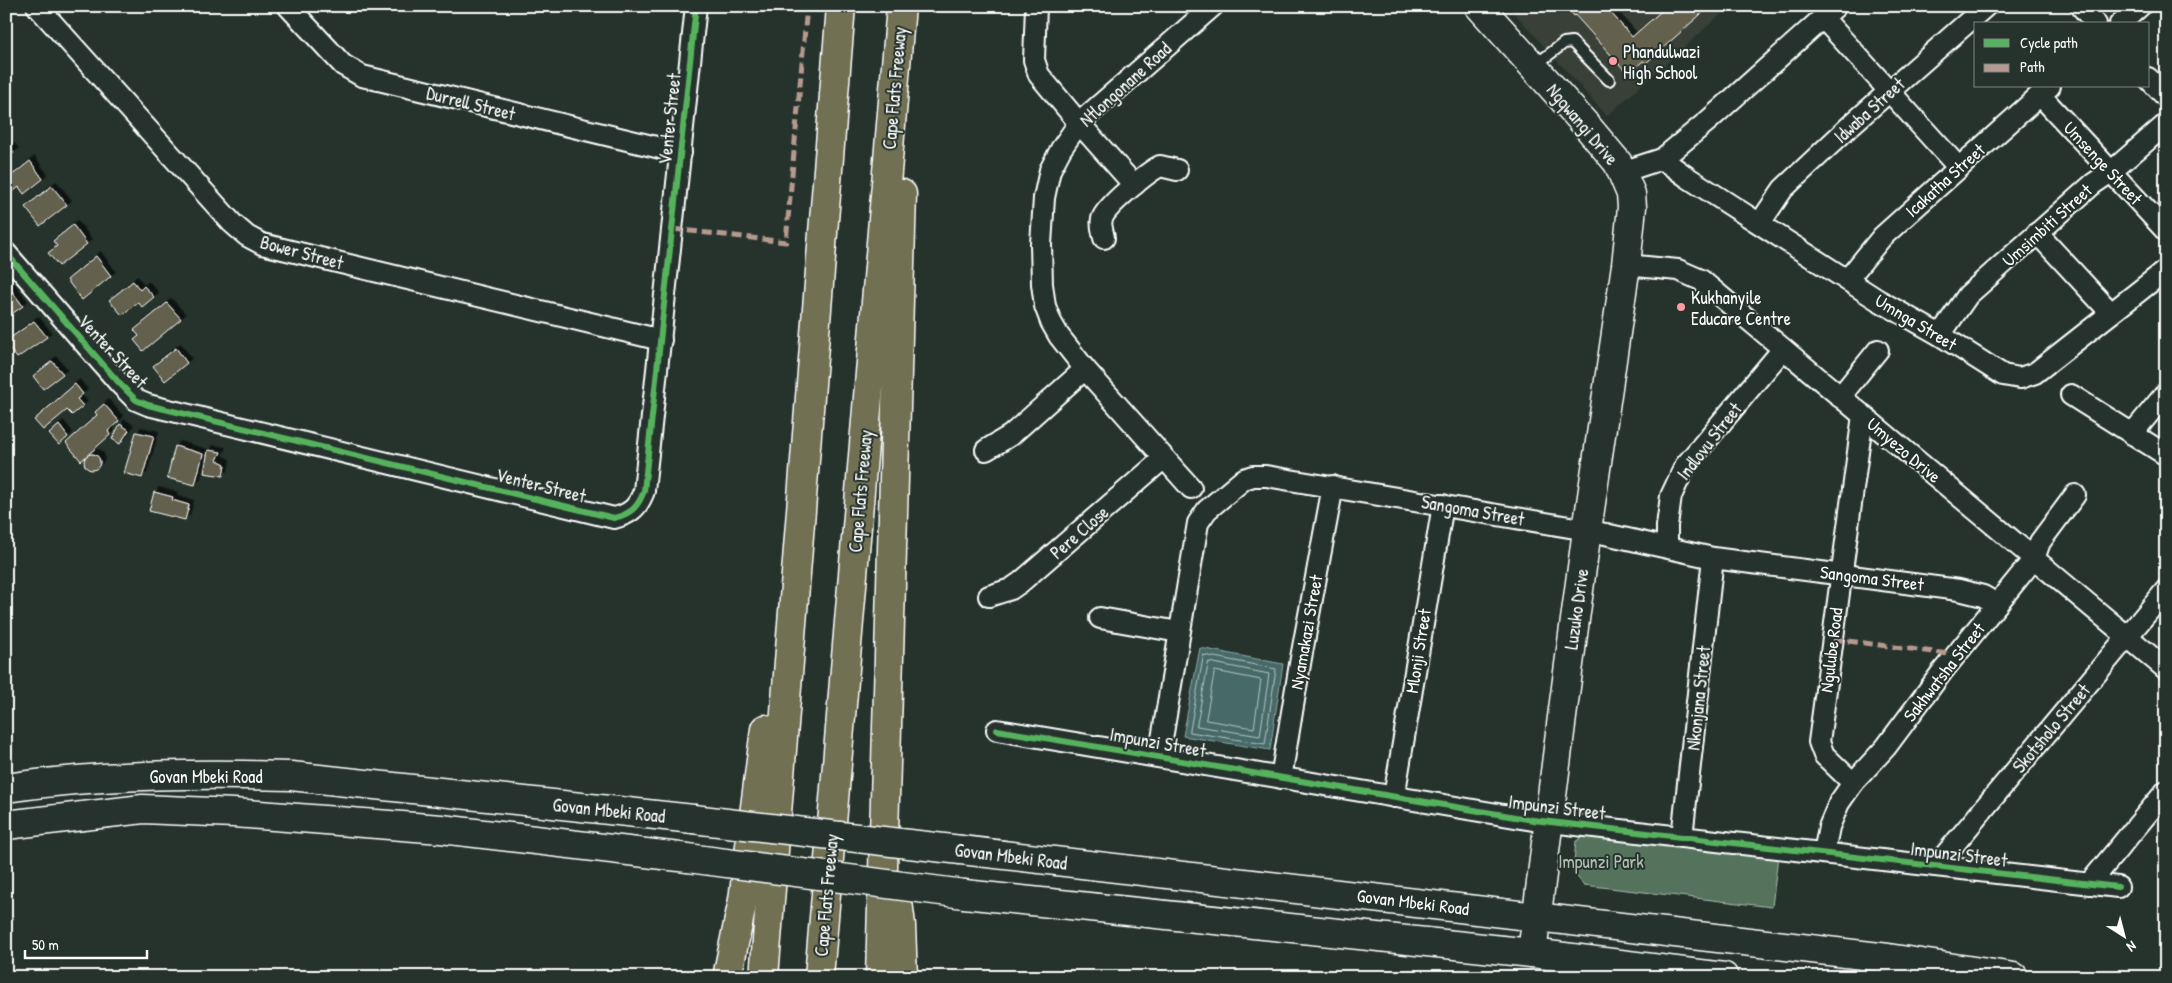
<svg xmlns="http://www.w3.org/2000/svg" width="2172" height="983" viewBox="0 0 2172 983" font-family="'Patrick Hand',sans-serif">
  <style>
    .built { fill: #384137 }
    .green { fill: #54735c; stroke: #aab9ae }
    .water { fill: #466b69; stroke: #90a6a5 }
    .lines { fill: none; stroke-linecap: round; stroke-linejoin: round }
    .shore { stroke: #b5c4c3; stroke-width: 1 }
    .building { fill: #63614d; stroke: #fff; filter: url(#shadow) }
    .lane-casing { stroke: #fff; stroke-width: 14 }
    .street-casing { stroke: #fff; stroke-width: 24 }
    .secondary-casing { stroke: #fff; stroke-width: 31 }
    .highway-casing { stroke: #fff; stroke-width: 31 }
    .lane { stroke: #26332d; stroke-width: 10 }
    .street { stroke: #26332d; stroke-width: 20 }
    .secondary { stroke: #26332d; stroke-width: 28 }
    .highway { stroke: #716f52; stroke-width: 28 }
    .secondary-bridge-casing { stroke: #fff; stroke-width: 31; stroke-linecap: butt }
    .secondary-bridge { stroke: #26332d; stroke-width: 28 }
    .quiet { stroke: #b69a8f; stroke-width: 5; stroke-dasharray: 10 5; stroke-linecap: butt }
    .cycleway-casing { stroke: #26332d; stroke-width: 9 }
    .cycleway { stroke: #56b35d; stroke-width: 6 }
    .poi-dot { fill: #ff9aa2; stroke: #26332d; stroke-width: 2 }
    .labels { text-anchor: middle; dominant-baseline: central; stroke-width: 4; stroke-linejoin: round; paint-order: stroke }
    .poi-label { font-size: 18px; fill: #fff; stroke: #26332d; text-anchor: start }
    .street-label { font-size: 18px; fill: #fff; stroke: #26332d }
    .park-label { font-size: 18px; fill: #b2c0b6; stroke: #26332d }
  </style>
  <defs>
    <filter id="shadow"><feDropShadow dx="4.5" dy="-4.5" stdDeviation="0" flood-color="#0009"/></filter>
  </defs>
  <rect width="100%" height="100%" fill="#26332d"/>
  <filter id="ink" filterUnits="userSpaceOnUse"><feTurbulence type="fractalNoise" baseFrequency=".02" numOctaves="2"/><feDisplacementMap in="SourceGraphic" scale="10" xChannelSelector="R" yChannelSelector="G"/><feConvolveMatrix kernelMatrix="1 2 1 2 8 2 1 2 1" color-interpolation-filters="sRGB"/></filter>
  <g filter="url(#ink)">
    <path class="built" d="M1508,6H1730L1607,116Z"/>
    <path class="green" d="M1582,832L1778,856L1772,907L1584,885L1573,872L1576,841L1580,839Z"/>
    <path class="water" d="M1200,648L1283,664L1270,750L1183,736Z"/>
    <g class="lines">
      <g class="shore">
        <path d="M1204,655L1276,669L1265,744L1190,732Z"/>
        <path d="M1209,662L1269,674L1260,736L1197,726Z"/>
        <path d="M1215,671L1261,680L1254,728L1206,720Z"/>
      </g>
    </g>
    <g class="building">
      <path d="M1560,6H1605L1632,37L1667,6H1710L1646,63L1643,61L1628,74L1575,15L1574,16L1568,9L1565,12Z"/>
      <path d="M6,143L14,153L6,159Z"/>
      <path d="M30,161L43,179L24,194L19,187L10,194L6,189V180Z"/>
      <path d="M52,186L67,205L40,226L25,207Z"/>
      <path d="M73,225L87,244L59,266L48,253L57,246L53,241Z"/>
      <path d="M96,256L111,276L82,300L67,280Z"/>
      <path d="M133,281L140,290L144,286L154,297L142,307L138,302L122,315L109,300Z"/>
      <path d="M6,283L23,306L6,318Z"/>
      <path d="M167,303L181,319L143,351L134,340L139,336L134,330Z"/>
      <path d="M34,321L47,337L17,358L6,344V341Z"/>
      <path d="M176,348L187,363L165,381L153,366Z"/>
      <path d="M52,361L63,374L43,389L33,376Z"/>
      <path d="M75,384L83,394L77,399L83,406L72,415L67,410L43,430L34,420Z"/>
      <path d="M104,404L119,421L108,431L110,435L81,461L66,443L97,415L95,412Z"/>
      <path d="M120,424L129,430L120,444L112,439Z"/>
      <path d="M59,425L68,437L59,445L49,434Z"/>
      <path d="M136,432L154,436L142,478L124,473Z"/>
      <path d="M175,446L203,454L195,485L167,478Z"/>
      <path d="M208,450L221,452L217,460L225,464L223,476L204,473Z"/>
      <circle cx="92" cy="462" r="8"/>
      <path d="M154,492L173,497L172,500L189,505L185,520L149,511Z"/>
    </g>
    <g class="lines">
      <g class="lane-casing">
        <path id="lane" d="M1534,66L1564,43L1572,42L1609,80"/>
      </g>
      <g class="street-casing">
        <g id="street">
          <path d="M37,6L232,223L247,236L262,244L661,340"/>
          <path d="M288,6L343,65L362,76L681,153"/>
          <path d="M1036,6L1034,60L1039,75L1079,123L1134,185"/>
          <path d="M2081,6L2096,24"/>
          <path d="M1823,18L1959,168"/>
          <path d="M2120,24L2140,6"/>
          <path d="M2148,78L2166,97"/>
          <path d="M2040,95L2166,231"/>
          <path d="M1662,159L1687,177L1878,300L1940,335L2003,375L2020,378L2035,373L2166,270"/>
          <path d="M1622,172L1662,159L1709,120L1836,6"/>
          <path d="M1760,223L1783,189L1851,125L1986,6"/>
          <path d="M2037,233L2111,313"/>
          <path d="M1104,238C1103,232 1100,225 1102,219C1106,206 1148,172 1160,166L1177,170"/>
          <path d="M6,253L120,384L136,400L148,405L614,518C631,514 638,507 644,491L696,6"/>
          <path d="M1626,265L1678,270L1701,280L2166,669"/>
          <path d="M1847,280L1882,237L2050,86"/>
          <path d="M1940,335L1968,295L2093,184L2112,171L2166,124"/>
          <path d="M2071,395L2166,455"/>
          <path d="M1840,397L1878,350"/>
          <path d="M2132,434L2166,393"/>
          <path d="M986,450L1011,435L1085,369"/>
          <path d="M1191,488L1085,369L1059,336L1051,322L1045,306L1042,284L1041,244L1044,198L1050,170L1061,149L1079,123L1213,6"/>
          <path d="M1667,547V526L1671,496L1685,466L1783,349"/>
          <path d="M989,596L1011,589L1021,582L1164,458"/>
          <path d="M1100,618L1179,632"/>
          <path d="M997,730L1533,820L2118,887"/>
          <path d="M1159,757L1198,523L1207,510L1244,479L1253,476H1266L1587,530L1713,558L1959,590L1983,596L1997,604"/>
          <path d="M1281,778L1301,658L1333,486"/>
          <path d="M1853,783L1824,755L1819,742L1863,415"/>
          <path d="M1394,797L1443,505"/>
          <path d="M1682,837L1713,558"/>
          <path d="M1824,853L1829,827L1839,803L1853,783L1886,747L1942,672L2028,566L2034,559L2040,542L2075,495"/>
          <path d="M1936,866L2166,590"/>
          <path d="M2089,884L2166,791"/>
        </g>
      </g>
      <g class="secondary-casing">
        <g id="secondary">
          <path d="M1479,6L1586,125L1618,163L1631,194L1632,207L1626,265L1587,530L1562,717L1532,953"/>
          <path d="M6,788C100,774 196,773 291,776L693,819"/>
          <path d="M6,825L143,809L234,813L441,829L688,858"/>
          <path d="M961,850L1888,958L2014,977"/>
          <path d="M964,894L1532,953L1724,977"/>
        </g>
      </g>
      <g class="highway-casing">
        <g id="highway">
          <path d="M896,886L901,925L903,977"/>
          <path d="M727,977L743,900L765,729"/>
          <path d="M764,977L841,6"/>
          <path d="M819,977L901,6"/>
          <path d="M880,977L902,194"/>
        </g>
      </g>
      <use href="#lane" class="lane"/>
      <use href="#street" class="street"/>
      <use href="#secondary" class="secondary"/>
      <use href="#highway" class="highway"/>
      <g class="secondary-bridge-casing">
        <g id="secondary-bridge">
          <path d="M693,819L961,850"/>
          <path d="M688,858L964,894"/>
        </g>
      </g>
      <use href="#secondary-bridge" class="secondary-bridge"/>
      <g class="quiet">
        <path d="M673,229L786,242L807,6"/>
        <path d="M1833,639L1957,655"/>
      </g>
      <g class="cycleway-casing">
        <g id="cycleway">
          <path d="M6,253L120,384L136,400L148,405L614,518C631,514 638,507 644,491L696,6"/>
          <path d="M997,730L1533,820L2118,887"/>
        </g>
      </g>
      <use href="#cycleway" class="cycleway"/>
    </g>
  </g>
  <g class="poi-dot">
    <circle cx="1613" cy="61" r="5"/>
    <circle cx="1681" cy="307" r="5"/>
  </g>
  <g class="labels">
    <g class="poi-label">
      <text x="1623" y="51">Phandulwazi<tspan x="1623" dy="21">High School</tspan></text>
      <text x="1691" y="297">Kukhanyile<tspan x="1691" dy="21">Educare Centre</tspan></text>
    </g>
    <g class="street-label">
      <text transform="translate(1125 84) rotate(-42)">Ntlongonane Road</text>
      <text transform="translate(894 88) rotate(-85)">Cape Flats Freeway</text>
      <text transform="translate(471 103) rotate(14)">Durrell Street</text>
      <text transform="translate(1869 110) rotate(-42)">Idwaba Street</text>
      <text transform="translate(669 119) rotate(-84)">Venter Street</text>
      <text transform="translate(1583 124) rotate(50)">Ngqwangi Drive</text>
      <text transform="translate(2103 163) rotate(47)">Umsenge Street</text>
      <text transform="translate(1945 180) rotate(-42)">Icakatha Street</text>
      <text transform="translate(2047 225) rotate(-42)">Umsimbiti Street</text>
      <text transform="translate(302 252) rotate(15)">Bower Street</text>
      <text transform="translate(1916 322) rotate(31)">Umnga Street</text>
      <text transform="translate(113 351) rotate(47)">Venter Street</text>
      <text transform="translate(1709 441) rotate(-52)">Indlovu Street</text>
      <text transform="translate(1904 450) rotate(40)">Umyezo Drive</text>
      <text transform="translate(541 485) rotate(14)">Venter Street</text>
      <text transform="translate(860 491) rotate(-85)">Cape Flats Freeway</text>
      <text transform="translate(1473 510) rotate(10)">Sangoma Street</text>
      <text transform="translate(1079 532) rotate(-41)">Pere Close</text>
      <text transform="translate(1872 578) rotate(7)">Sangoma Street</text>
      <text transform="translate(1576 609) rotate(-82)">Luzuko Drive</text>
      <text transform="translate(1306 632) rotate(-80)">Nyamakazi Street</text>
      <text transform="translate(1831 650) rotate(-83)">Ngulube Road</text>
      <text transform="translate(1418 651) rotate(-81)">Mlonji Street</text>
      <text transform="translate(1944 672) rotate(-52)">Sakhwatsha Street</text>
      <text transform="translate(1698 698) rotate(-84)">Nkonjana Street</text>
      <text transform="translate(2051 728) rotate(-50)">Skotsholo Street</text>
      <text transform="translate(1158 742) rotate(10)">Impunzi Street</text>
      <text x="206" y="776">Govan Mbeki Road</text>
      <text transform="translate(1557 807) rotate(7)">Impunzi Street</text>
      <text transform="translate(609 810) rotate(6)">Govan Mbeki Road</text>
      <text transform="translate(1959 854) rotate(7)">Impunzi Street</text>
      <text transform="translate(1011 856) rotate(7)">Govan Mbeki Road</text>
      <text transform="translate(826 895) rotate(-85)">Cape Flats Freeway</text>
      <text transform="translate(1413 902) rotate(7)">Govan Mbeki Road</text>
    </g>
    <g class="park-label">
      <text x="1601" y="861">Impunzi Park</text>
    </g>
  </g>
  <rect width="2172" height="983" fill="none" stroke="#26332d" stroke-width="25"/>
  <rect x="12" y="12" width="2147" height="958" fill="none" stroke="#fff" stroke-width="2" filter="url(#ink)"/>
  <rect x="1974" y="22" width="175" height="65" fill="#26332d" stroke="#7d8581"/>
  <rect x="1984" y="39" width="25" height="8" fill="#56b35d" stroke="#7d8581"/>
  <text x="2020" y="48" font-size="15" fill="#ffffff">Cycle path</text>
  <rect x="1984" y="64" width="25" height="8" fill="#b69a8f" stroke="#7d8581"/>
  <text x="2020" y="72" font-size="15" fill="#ffffff">Path</text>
  <g transform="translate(2124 936) rotate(144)" stroke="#26332d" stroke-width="4" paint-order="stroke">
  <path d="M0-4L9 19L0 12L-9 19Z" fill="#ffffff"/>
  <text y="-8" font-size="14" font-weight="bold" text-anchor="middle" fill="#ffffff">N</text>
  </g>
  <path d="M25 950v8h122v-8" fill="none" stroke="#ffffff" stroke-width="2.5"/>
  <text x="32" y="950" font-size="15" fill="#ffffff" stroke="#26332d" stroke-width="4" paint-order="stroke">50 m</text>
</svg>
